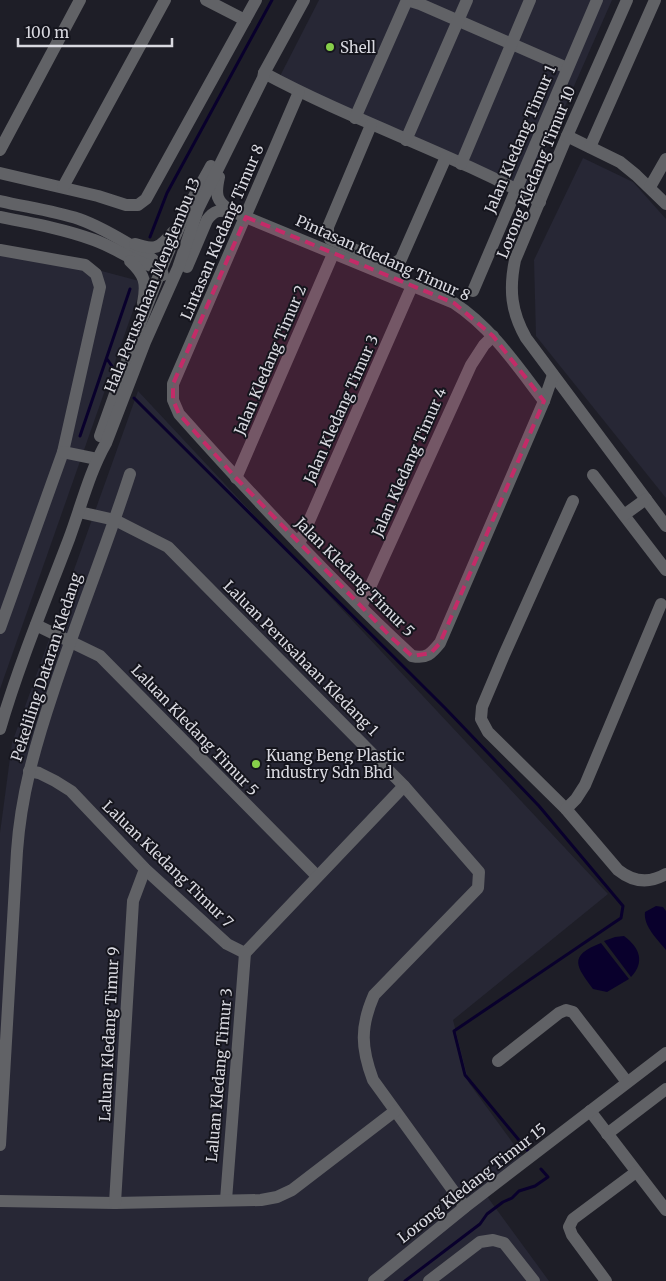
<svg xmlns="http://www.w3.org/2000/svg" width="666" height="1281" viewBox="0 0 666 1281" font-family="Merriweather,serif">
  <style>
    .built { fill: #272735 }
    .water { fill: #09002c }
    .lines { fill: none; stroke-linecap: round; stroke-linejoin: round }
    .stream { stroke: #09002c; stroke-width: 3 }
    .minor { stroke: #616266; stroke-width: 12 }
    .marked { fill: #c42b68; fill-opacity: 0.2; stroke: #c42b68; stroke-width: 4; stroke-dasharray: 10 6; stroke-linejoin: round }
    .poi-dot { fill: #87cf4a; stroke: #15151d; stroke-width: 2 }
    .labels { text-anchor: middle; dominant-baseline: central; stroke-width: 4; stroke-linejoin: round; paint-order: stroke }
    .poi-label { font-size: 15px; fill: #d9d9e0; stroke: #15151d; text-anchor: start }
    .street-label { font-size: 15px; fill: #d9d9e0; stroke: #15151d }
  </style>
  <rect width="100%" height="100%" fill="#1e1e27"/>
  <g class="built">
    <path d="M319,0H612L526,195L277,82Z"/>
    <path d="M583,158L633,182L666,219V498L536,336L534,260Z"/>
    <path d="M0,244L143,282L0,689Z"/>
    <path d="M138,391L608,894L453,1020L469,1083L526,1161L486,1195L549,1281H0V833L12,743Z"/>
  </g>
  <g class="water">
    <path d="M656,906L663,907L666,911V950C658,940 643,926 645,912Z"/>
    <path d="M624,936C640,948 645,962 631,977L604,941L615,937Z"/>
    <path d="M601,943L629,979L607,992L593,989C577,967 567,956 601,943Z"/>
  </g>
  <g class="lines">
    <g class="stream">
      <path d="M150,237L167,193L272,0"/>
      <path d="M107,359L116,372"/>
      <path d="M134,398L445,708L539,806L623,906L621,918L454,1031L465,1075L528,1151"/>
      <path d="M80,436L130,289"/>
      <path d="M405,1281L480,1224L487,1214L503,1202L512,1198L519,1191L535,1186L548,1177L541,1169"/>
    </g>
    <g class="minor">
      <path d="M206,0L245,20"/>
      <path d="M407,0L420,4L567,68"/>
      <path d="M627,0L567,136L515,260C509,289 511,312 526,338L666,526"/>
      <path d="M264,73C353,121 451,153 540,202"/>
      <path d="M299,92L173,384V400L179,414C254,498 330,580 412,656C427,659 431,654 440,643L544,401L553,375"/>
      <path d="M355,118L407,0"/>
      <path d="M371,125L328,227V234L330,239L388,264L395,263L401,259L446,157"/>
      <path d="M567,136L620,162L636,175L666,204"/>
      <path d="M406,140L467,0"/>
      <path d="M590,147L655,0"/>
      <path d="M0,150L80,0"/>
      <path d="M461,164L530,0"/>
      <path d="M0,173L98,196L126,205H138L146,199L256,0"/>
      <path d="M219,177C215,195 216,201 231,211L454,303C492,328 517,366 544,401"/>
      <path d="M63,187L165,0"/>
      <path d="M650,187L666,159"/>
      <path d="M0,201C26,207 54,211 79,219C99,226 119,238 137,249C148,256 160,262 163,275"/>
      <path d="M0,217C31,223 64,229 94,240C117,248 137,265 161,268"/>
      <path d="M135,244C155,251 160,248 173,232"/>
      <path d="M0,250L85,265L96,274L100,287L63,452L0,628"/>
      <path d="M130,261C145,275 147,283 143,303"/>
      <path d="M187,267L207,220C214,210 220,210 231,211"/>
      <path d="M473,291L597,0"/>
      <path d="M100,436C126,364 150,292 181,223C189,203 201,185 211,166"/>
      <path d="M63,452L97,459"/>
      <path d="M593,475L666,570"/>
      <path d="M236,478L333,254"/>
      <path d="M573,501L504,655L482,707L481,719L488,732L566,809L618,870C633,882 649,884 666,874"/>
      <path d="M79,512L115,520L168,547L404,786L479,872L478,888L374,995C360,1027 361,1048 373,1080L465,1207"/>
      <path d="M624,515L646,499"/>
      <path d="M299,544L412,286"/>
      <path d="M361,607L471,365L484,345L493,336"/>
      <path d="M36,625L100,656L317,876"/>
      <path d="M0,729C19,664 45,602 69,539C81,507 89,473 106,443L145,342L178,268L198,209L263,78L264,73L304,0"/>
      <path d="M29,771L39,773L55,781L71,791L145,869L227,944L245,953L404,786"/>
      <path d="M566,809L576,799L585,785L661,604"/>
      <path d="M498,1061L559,1013L566,1010L573,1012L627,1082"/>
      <path d="M590,1111L666,1210"/>
      <path d="M607,1134L666,1089"/>
      <path d="M0,1145L17,851C21,795 35,746 53,692C77,619 106,548 130,474"/>
      <path d="M226,1200L245,953"/>
      <path d="M0,1201L115,1203L261,1200L277,1197L292,1190L395,1111"/>
      <path d="M115,1203L133,901L145,869"/>
      <path d="M374,1281L465,1207L666,1053"/>
      <path d="M429,1281L480,1242L493,1240L504,1243L534,1281"/>
      <path d="M606,1281L572,1235L569,1227L573,1219L636,1172"/>
    </g>
  </g>
  <path class="marked" d="M246,217L454,303L493,336L544,401L440,643L431,653L412,656L393,639L236,478L179,414L173,400V384Z"/>
  <g class="poi-dot">
    <circle cx="330" cy="47" r="5"/>
    <circle cx="256" cy="764" r="5"/>
  </g>
  <g class="labels">
    <g class="poi-label">
      <text x="340" y="47">Shell</text>
      <text x="266" y="755">Kuang Beng Plastic<tspan x="266" dy="17">industry Sdn Bhd</tspan></text>
    </g>
    <g class="street-label">
      <text transform="translate(520 139) rotate(-67)">Jalan Kledang Timur 1</text>
      <text transform="translate(536 172) rotate(-68)">Lorong Kledang Timur 10</text>
      <text transform="translate(222 232) rotate(-67)">Lintasan Kledang Timur 8</text>
      <text transform="translate(383 258) rotate(24)">Pintasan Kledang Timur 8</text>
      <text transform="translate(152 285) rotate(-68)">Hala Perusahaan Menglembu 13</text>
      <text transform="translate(270 360) rotate(-67)">Jalan Kledang Timur 2</text>
      <text transform="translate(341 409) rotate(-66)">Jalan Kledang Timur 3</text>
      <text transform="translate(409 462) rotate(-66)">Jalan Kledang Timur 4</text>
      <text transform="translate(355 577) rotate(45)">Jalan Kledang Timur 5</text>
      <text transform="translate(301 658) rotate(45)">Laluan Perusahaan Kledang 1</text>
      <text transform="translate(46 667) rotate(-72)">Pekeliling Dataran Kledang</text>
      <text transform="translate(195 730) rotate(46)">Laluan Kledang Timur 5</text>
      <text transform="translate(168 864) rotate(44)">Laluan Kledang Timur 7</text>
      <text transform="translate(109 1034) rotate(-87)">Laluan Kledang Timur 9</text>
      <text transform="translate(219 1075) rotate(-85)">Laluan Kledang Timur 3</text>
      <text transform="translate(472 1183) rotate(-38)">Lorong Kledang Timur 15</text>
    </g>
  </g>
  <path d="M18 38v8h154v-8" fill="none" stroke="#d9d9e0" stroke-width="2.5"/>
  <text x="25" y="38" font-size="15" fill="#d9d9e0" stroke="#15151d" stroke-width="4" paint-order="stroke">100 m</text>
</svg>
